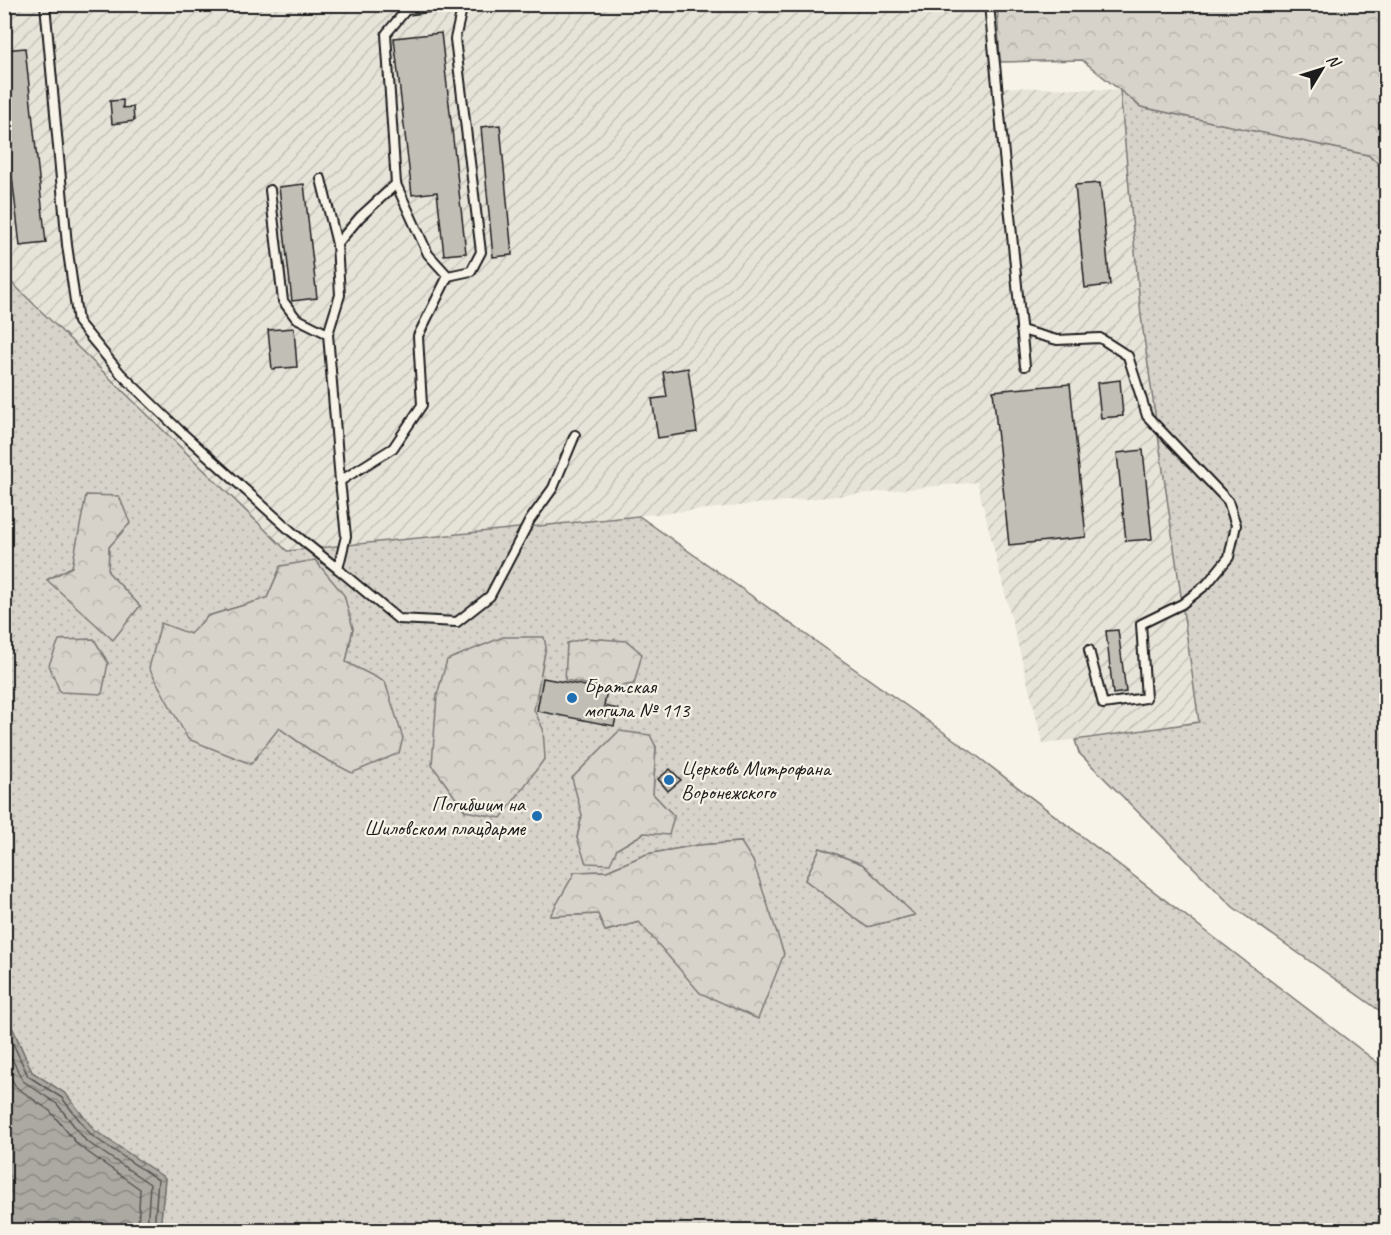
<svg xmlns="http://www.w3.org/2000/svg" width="1391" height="1235" viewBox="0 0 1391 1235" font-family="Caveat,sans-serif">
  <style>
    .industrial { fill: url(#industrial-furrows) }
    .grass { fill: url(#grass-dots); stroke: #7a7874; stroke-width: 1.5; fill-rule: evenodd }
    .forest { fill: url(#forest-crowns); stroke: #7a7874; stroke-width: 1.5 }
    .water { fill: url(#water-waves); stroke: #72716c; stroke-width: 1.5 }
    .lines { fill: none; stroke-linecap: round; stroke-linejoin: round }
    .shore { stroke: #565452; stroke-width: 1.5 }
    .building { fill: #c0beb5; stroke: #1c1c1c; stroke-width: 1.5 }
    .service-casing { stroke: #1c1c1c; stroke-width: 12 }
    .service { stroke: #f7f3e8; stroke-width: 8 }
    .poi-dot { fill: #1f6fb2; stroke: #f7f3e8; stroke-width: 2 }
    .labels { text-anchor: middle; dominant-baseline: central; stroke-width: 4.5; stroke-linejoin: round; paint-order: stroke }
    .poi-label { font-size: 21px; fill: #1c1c1c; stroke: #f7f3e8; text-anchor: start }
  </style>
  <defs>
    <pattern id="industrial-furrows" width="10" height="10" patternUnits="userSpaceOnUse" patternTransform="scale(1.5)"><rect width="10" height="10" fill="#e6e3d9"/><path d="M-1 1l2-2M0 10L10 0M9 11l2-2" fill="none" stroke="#c5c2ba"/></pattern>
    <pattern id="grass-dots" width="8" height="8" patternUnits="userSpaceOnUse" patternTransform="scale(1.5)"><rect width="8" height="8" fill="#d7d3cb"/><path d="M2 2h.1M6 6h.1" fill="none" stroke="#b8b5ae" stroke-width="1.8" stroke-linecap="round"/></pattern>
    <pattern id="forest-crowns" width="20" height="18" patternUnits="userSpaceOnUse" patternTransform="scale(1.5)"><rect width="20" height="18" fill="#d7d3cb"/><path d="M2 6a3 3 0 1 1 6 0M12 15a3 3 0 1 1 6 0" fill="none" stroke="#b8b5ae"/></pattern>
    <pattern id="water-waves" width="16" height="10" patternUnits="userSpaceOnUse" patternTransform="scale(1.5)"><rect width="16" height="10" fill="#aca9a2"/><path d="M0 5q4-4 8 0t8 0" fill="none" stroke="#8b8983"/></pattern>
  </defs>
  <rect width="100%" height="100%" fill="#f7f3e8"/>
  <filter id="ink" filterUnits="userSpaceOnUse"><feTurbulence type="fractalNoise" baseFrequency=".0167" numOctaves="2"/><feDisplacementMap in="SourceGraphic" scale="12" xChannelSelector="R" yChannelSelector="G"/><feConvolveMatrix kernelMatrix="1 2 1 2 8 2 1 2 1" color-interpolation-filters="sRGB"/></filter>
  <g filter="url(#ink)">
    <path class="industrial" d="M4,5H994L1003,87L1120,90L1141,316L1199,722L1043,744L977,482L287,551L5,275Z"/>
    <g class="grass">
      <path d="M1120,90L1141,107L1368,155L1386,169V1015L1233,907L1079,753L1075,740L1199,722L1141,316Z"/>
      <path d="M4,275L287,551L639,516L973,753L1386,1069V1230H160L165,1178L94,1130L66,1094L32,1072L13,1029H5ZM130,522L109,547L108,572L140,606L48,579L72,567ZM281,566L353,628L346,662L316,754L279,728L161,624L190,635L208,616L267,598ZM656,747L653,794L674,816L617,849L577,838L582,815ZM741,842L639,922L606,931L598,914L551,916L575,872L607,871L647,854L698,845ZM820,848L862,864L914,915L867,927L805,880Z"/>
    </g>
    <g class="forest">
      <path d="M997,5H1386V169L1368,155L1141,107L1082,60L1000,62Z"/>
      <path d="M86,495L119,496L130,523L109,547L108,572L140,606L113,640L47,580L72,567Z"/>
      <path d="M315,560L344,595L353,628L346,662L385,682L403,738L399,753L352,773L316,754L279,728L251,764L188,739L149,668L161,623L190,634L208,616L267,598L281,566Z"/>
      <path d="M503,637H544L546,647L534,710L543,729L545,758L501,818L465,811L432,765L437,695L447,660Z"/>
      <path d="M586,638L627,641L642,654L634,684L606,688L565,680L567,643Z"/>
      <path d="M94,639L108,663L102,694L60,692L49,665L59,640Z"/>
      <path d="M619,731L650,735L656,747L653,794L674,816L669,835L644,833L617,849L610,864L586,863L577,838L582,815L572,778Z"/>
      <path d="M741,842L753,861L784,954L758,1019L700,993L639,922L605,931L598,914L550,916L575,872L607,871L647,854L698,845Z"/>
      <path d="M820,848L862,864L915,915L867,927L805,880Z"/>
    </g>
    <path class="water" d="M5,1029H13L32,1072L66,1094L94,1130L165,1178L160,1230H5Z"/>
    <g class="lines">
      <g class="shore">
        <path d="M4,1035L10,1037L28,1076L62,1098L91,1135L158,1180L154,1230"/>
        <path d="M4,1043L23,1081L57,1104L86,1141L150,1184L147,1230"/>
        <path d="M4,1065L16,1087L50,1111L79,1146L140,1189L138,1230"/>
      </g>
    </g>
    <g class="building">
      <path d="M441,33L466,253L444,255L437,192L412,195L394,38Z"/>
      <path d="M25,48L46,243L20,246L4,106V50Z"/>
      <path d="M123,100V108L133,107L134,121L112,124L110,101Z"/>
      <path d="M500,125L512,255L493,257L481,127Z"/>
      <path d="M1100,183L1110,285L1085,288L1075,185Z"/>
      <path d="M304,184L317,298L292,301L279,187Z"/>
      <path d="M294,328L297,367L272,369L268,330Z"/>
      <path d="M688,368L697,432L658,438L652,399L667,397L663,372Z"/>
      <path d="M1120,380L1123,416L1101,418L1097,383Z"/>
      <path d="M1070,384L1086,537L1009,545L993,391Z"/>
      <path d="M1143,450L1152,539L1126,541L1117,453Z"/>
      <path d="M1118,630L1126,692L1113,694L1106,631Z"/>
      <path d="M543,678L607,690L604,706L618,709L614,726L537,711Z"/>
      <path d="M670,769L681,780L668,791L658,779Z"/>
    </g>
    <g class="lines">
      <g class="service-casing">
        <g id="service">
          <path d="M45,4L67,245L78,322L121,374L179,430L292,532L338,569L346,536L340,481L328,334L340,295L337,244L321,179"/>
          <path d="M989,4L1025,366"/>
          <path d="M270,190L283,301L296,318L328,334"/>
          <path d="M337,244L360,217L396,184L386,34L406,10L454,4"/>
          <path d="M448,276L471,271L481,252L455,39L463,4"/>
          <path d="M1021,330L1057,340L1100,338L1128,356L1147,416L1228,501L1236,525L1229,557L1207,584L1182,604L1141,624L1146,698L1103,704L1089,650"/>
          <path d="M340,481L393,448L422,405L418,336L448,276L428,254L396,184"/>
          <path d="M338,569L398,619L457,622L490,596L530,520L553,488L575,435"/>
        </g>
      </g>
      <use href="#service" class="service"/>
    </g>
  </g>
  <g class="poi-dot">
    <circle cx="572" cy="698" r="6"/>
    <circle cx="669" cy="780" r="6"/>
    <circle cx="537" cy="816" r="6"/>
  </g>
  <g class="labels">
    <g class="poi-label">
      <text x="584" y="686">Братская<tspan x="584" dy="24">могила № 113</tspan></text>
      <text x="681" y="768">Церковь Митрофана<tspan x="681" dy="24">Воронежского</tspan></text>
      <text x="525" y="804" text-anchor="end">Погибшим на<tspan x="525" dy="24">Шиловском плацдарме</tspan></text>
    </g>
  </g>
  <rect width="1391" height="1235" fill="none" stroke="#f7f3e8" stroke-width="24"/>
  <rect x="12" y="12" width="1367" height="1211" fill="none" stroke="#1c1c1c" stroke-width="2" filter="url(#ink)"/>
  <g transform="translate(1322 69) rotate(52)" stroke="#f7f3e8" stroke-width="4.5" paint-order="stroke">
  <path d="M0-4.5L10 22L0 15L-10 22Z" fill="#1c1c1c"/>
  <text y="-9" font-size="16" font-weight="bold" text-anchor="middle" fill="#1c1c1c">N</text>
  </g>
</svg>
